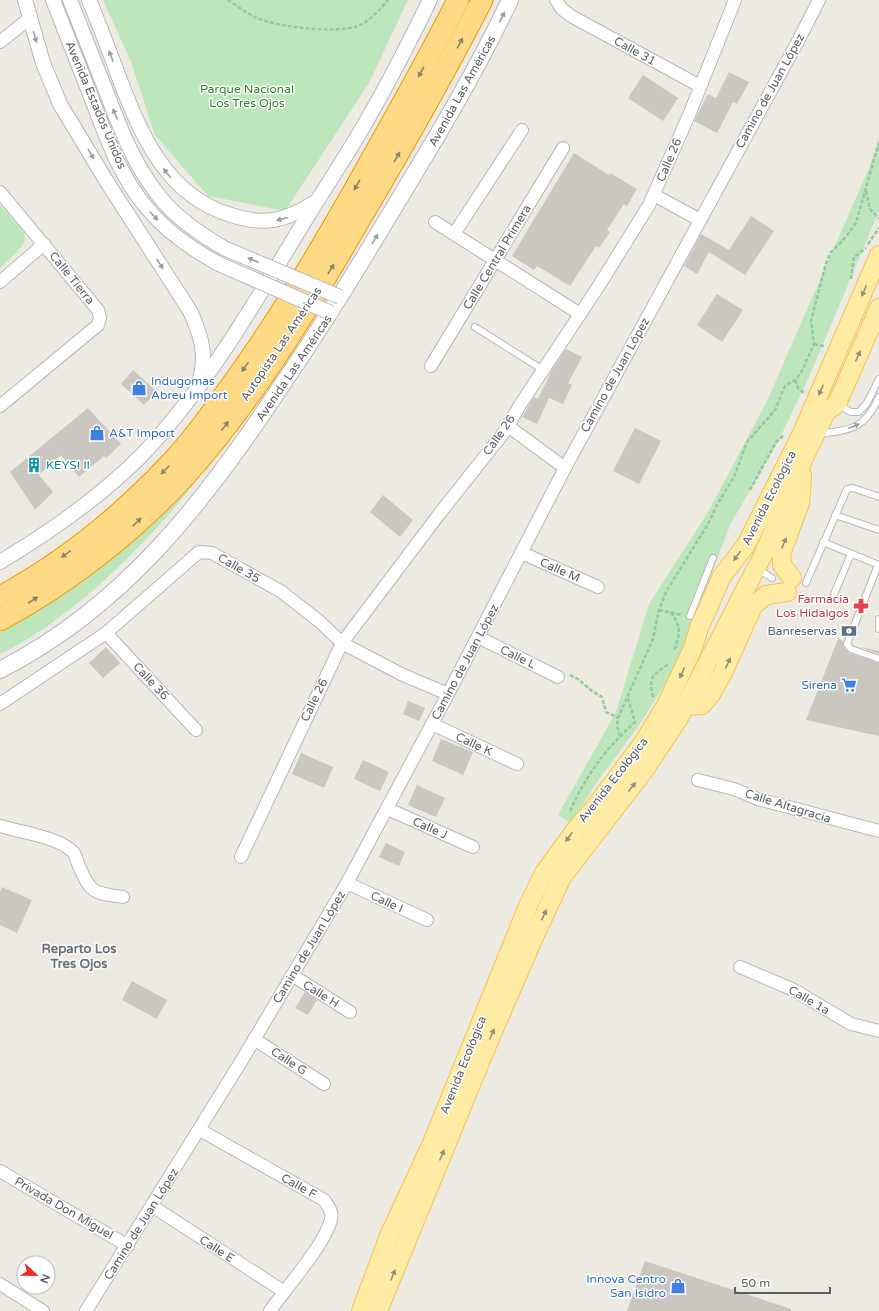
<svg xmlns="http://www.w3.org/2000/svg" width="879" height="1311" viewBox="0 0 879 1311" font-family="'Varela Round',sans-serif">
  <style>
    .green { fill: #bee6bc }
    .building { fill: #cac6c0 }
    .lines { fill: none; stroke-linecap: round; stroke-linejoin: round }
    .service-casing { stroke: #b4b8bc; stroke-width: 8 }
    .minor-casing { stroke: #b4b8bc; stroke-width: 14 }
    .tertiary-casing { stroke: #b4b8bc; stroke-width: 16 }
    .secondary-casing { stroke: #b3b7bc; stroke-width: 18 }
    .primary-casing { stroke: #f7c050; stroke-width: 20 }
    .motorway-casing { stroke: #ee9800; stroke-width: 23 }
    .path { stroke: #94c8a1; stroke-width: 2.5; stroke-dasharray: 4 2; stroke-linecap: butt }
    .service { stroke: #fff; stroke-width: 6 }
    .minor { stroke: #fff; stroke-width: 12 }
    .tertiary { stroke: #fff; stroke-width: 14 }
    .secondary { stroke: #fff; stroke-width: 16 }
    .primary { stroke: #ffeca4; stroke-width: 18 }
    .motorway { stroke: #ffda86; stroke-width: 21 }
    .tertiary-bridge-casing { stroke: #b4b8bc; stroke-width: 16; stroke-linecap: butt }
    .tertiary-bridge { stroke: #fff; stroke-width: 14 }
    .oneway { fill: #9b9ea1 }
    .oneway2 { fill: #8b836d }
    .oneway3 { fill: #939079 }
    .labels { text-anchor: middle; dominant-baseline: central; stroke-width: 3; stroke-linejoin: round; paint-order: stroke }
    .street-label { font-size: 12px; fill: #595e62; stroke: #fff }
    .park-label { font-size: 12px; fill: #308330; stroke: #fff }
    .shop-label { font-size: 12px; fill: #366cbe; stroke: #fff; text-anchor: start }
    .culture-label { font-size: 12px; fill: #0d838f; stroke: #fff; text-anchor: start }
    .health-label { font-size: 12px; fill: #be3a42; stroke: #fff; text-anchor: end }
    .service-label { font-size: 12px; fill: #4e5e75; stroke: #fff; text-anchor: end }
    .neighbourhood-label { font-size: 13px; font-weight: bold; fill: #6a7075; stroke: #fff }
  </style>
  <rect width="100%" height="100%" fill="#edeae1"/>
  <g class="green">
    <path d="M103,0H408L369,83L285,211L208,196L155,135L131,62Z"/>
    <path d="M879,139V211L809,377L778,442L731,523L677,663L642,721L595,785L571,823L558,815L616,712L649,604L707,514L766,403L869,168Z"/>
    <path d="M0,205C30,238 36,236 0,268Z"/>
    <path d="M203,472C154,537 74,619 0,654V633C14,627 26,617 39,610C100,573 152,529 199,475Z"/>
  </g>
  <g class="building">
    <path d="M729,72L749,82L737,104L733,102L717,133L694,121L708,94L716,98Z"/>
    <path d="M643,75L678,98L663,121L628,98Z"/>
    <path d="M574,153L609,175L610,173L637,189L627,206L624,204L607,230L610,232L599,248L596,246L570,286L537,266L534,270L512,256Z"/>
    <path d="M751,216L774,231L745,275L709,252L697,274L684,266L701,234L729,250Z"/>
    <path d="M717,294L743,310L722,342L697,325Z"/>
    <path d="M566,349L582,357L568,383L572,385L563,404L549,398L537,424L522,417L534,397L538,399L552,370Z"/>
    <path d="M133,370L157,392L144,405L121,384Z"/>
    <path d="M88,408L121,444L106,458L104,456L79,477L61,455L39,475L53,492L35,510L10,472Z"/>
    <path d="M635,428L661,441L639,484L613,471Z"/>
    <path d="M383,495L413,520L400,537L370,512Z"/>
    <path d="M838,639L843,641V646L849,653L879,663V736L806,720Z"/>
    <path d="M106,647L120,663L103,678L89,663Z"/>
    <path d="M860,647L879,651V654Z"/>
    <path d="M408,701L425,708L419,721L403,714Z"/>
    <path d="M441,739L473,752L463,775L432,761Z"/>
    <path d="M301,753L333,767L324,788L292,774Z"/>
    <path d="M363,760L389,772L380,791L354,779Z"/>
    <path d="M417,785L445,798L436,817L408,805Z"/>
    <path d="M386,843L405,852L399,866L379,857Z"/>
    <path d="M2,887L32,900L17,933L0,925V892Z"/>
    <path d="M132,981L167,1000L157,1019L122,1000Z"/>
    <path d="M305,992L317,1000L308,1015L295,1008Z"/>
    <path d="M645,1261L791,1309V1311H627Z"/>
  </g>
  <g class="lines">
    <g class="service-casing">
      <g id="service">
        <path d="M475,327L543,370"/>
        <path d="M838,405L851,412H859L867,403L879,379"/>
        <path d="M818,434C851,430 865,429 879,397"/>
        <path d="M835,515L879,530"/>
        <path d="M823,542L879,565"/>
        <path d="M878,565L847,644L851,649L879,659"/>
        <path d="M758,569L772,578"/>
        <path d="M806,583L847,489L853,488L879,497"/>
        <path d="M834,594L851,554"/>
        <path d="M690,616L713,558"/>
        <path d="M879,619V629"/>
      </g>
    </g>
    <g class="minor-casing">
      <g id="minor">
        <path d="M556,0L562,9L571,16L700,86"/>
        <path d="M0,42L30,18"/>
        <path d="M0,192L98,310L100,318L98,325L0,406"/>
        <path d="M654,195L700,220"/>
        <path d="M435,222L580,314"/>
        <path d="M454,234L522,130"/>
        <path d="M0,282L44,244"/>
        <path d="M431,366L563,148"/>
        <path d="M508,426L565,468"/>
        <path d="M522,553L598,587"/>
        <path d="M106,633L196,730"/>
        <path d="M478,637L558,677"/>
        <path d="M0,704L106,633L199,552L212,553L282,592L320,622L342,643L403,675L448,694"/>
        <path d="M432,724L517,764"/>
        <path d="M698,780L734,789L758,799L879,831"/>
        <path d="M388,809L473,847"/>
        <path d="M0,826C20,832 59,837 73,852C76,855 77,862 79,866C91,894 94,893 123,897"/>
        <path d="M241,857L342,643L440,513L505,431L520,405L600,284L649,205L689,115L735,0"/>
        <path d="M347,883L427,920"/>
        <path d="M740,967L794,990L851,1024L879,1031"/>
        <path d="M292,975L350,1012"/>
        <path d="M254,1039L324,1084"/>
        <path d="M200,1130L324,1200C328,1206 333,1212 331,1219C326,1243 286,1288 270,1311"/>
        <path d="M0,1171L128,1246"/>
        <path d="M152,1206L283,1291"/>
        <path d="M0,1284L43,1311"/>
        <path d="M86,1311L242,1060L347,883L448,694L565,468L797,43L819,0"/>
      </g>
    </g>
    <g class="tertiary-casing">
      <g id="tertiary">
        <path d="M25,0L43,63L60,104L107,182L190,311C201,335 207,354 200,379"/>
        <path d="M53,0C66,34 80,68 93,102C107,139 121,178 147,208C167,232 191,249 219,264"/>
        <path d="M70,0C82,30 94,61 106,91C120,128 134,165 159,196C177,219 201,235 226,249"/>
        <path d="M89,0C100,26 110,53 120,80C142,137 167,196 231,215C264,226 285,221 314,203"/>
        <path d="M0,562C50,532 100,497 141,456C204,390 251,309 298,232C318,199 339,167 359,134C385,90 408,45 430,0"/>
      </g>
    </g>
    <g class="secondary-casing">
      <path id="secondary" d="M0,670C123,607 203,504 278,391C312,341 344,291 375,239C422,161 471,83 510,0"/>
    </g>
    <g class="primary-casing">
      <g id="primary">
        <path d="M792,578L782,565L781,554L800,503L802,476"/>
        <path d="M684,706L702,705L711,694L723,673L753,606L766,595L787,592"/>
        <path d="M361,1311L389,1236L432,1143L528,906L544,873L576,829L595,807L643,743L665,707L693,648L699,628L722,576L746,545L802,433L879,255"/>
        <path d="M378,1311L488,1043L535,935L562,877L643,772L679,718L764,553L803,460L826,412L837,404L879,308"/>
      </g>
    </g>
    <g class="motorway-casing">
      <g id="motorway">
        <path d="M0,597C63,563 120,517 169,465C191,442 210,416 228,390C275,326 316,258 355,189C390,126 426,64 458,0"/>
        <path d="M0,620C67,584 131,534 183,478C252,402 306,312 357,224C401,150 443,76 482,0"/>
      </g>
    </g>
    <g class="path">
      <path d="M228,0C236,5 245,12 254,17C277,27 334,34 358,26C369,22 380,9 388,0"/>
      <path d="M866,191L870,209L879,219"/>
      <path d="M868,244L879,228"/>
      <path d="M851,279L854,257L866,248"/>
      <path d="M814,344L824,346"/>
      <path d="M795,380L798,388L804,393"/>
      <path d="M750,490L776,442L783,436"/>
      <path d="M659,610L682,615"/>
      <path d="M671,612C682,629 680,632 674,651"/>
      <path d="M570,675L578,679L592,691L602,697L606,712L618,718"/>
      <path d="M653,697C648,676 653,676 668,664"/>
      <path d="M620,736L617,726L618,718L653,639L659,610L666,592L708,524L718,503L734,477L747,442L775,410L785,386L795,380L801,373L814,344L811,321L826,263L831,252L845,238L856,223L879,142"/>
      <path d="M570,811C588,772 604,751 635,722L628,698"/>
    </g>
    <use href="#service" class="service"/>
    <use href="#minor" class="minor"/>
    <use href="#tertiary" class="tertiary"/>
    <use href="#secondary" class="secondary"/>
    <use href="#primary" class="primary"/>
    <use href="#motorway" class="motorway"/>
    <g class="tertiary-bridge-casing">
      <g id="tertiary-bridge">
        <path d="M226,249L340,297"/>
        <path d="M219,264L331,313"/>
      </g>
    </g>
    <use href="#tertiary-bridge" class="tertiary-bridge"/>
  </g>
  <defs><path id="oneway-solid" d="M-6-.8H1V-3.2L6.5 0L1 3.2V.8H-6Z"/></defs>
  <g class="oneway">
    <use href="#oneway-solid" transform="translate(502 17) rotate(-63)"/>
    <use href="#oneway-solid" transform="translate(35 37) rotate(73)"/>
    <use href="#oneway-solid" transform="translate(111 56) rotate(-111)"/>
    <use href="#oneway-solid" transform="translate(115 114) rotate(-112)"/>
    <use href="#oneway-solid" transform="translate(91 154) rotate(59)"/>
    <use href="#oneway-solid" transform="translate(167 173) rotate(-129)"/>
    <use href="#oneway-solid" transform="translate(154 216) rotate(46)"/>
    <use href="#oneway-solid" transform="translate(282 219) rotate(166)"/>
    <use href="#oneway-solid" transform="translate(375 239) rotate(-59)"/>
    <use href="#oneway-solid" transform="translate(253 260) rotate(-157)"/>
    <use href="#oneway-solid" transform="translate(160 264) rotate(57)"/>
    <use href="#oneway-solid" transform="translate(854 426) rotate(-21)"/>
  </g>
  <g class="oneway2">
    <use href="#oneway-solid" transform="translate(460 43) rotate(-62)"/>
    <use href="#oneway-solid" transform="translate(421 72) rotate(119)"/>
    <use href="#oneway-solid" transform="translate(397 157) rotate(-60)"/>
    <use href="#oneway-solid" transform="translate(357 185) rotate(119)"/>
    <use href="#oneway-solid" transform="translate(331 269) rotate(-58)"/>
    <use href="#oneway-solid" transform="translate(245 367) rotate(125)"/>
    <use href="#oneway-solid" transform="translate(225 426) rotate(-53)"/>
    <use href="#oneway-solid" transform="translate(165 470) rotate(135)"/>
    <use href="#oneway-solid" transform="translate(137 522) rotate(-43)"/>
    <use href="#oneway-solid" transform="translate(66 554) rotate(145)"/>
    <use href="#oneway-solid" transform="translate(33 600) rotate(-33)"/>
  </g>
  <g class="oneway3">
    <use href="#oneway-solid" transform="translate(864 291) rotate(113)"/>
    <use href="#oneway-solid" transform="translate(858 356) rotate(-66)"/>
    <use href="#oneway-solid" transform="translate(821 390) rotate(114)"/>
    <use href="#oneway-solid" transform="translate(784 543) rotate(-68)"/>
    <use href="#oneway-solid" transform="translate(737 556) rotate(126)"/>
    <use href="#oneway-solid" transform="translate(728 663) rotate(-66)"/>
    <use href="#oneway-solid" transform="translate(682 673) rotate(114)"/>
    <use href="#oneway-solid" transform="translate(632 787) rotate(-52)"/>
    <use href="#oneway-solid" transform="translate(569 837) rotate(125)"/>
    <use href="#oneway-solid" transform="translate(544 915) rotate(-65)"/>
    <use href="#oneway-solid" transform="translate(492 1034) rotate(-67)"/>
    <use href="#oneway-solid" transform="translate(442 1155) rotate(-67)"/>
    <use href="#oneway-solid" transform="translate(393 1275) rotate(-68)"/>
  </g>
  <defs>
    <g id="shop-bare" transform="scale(1.2)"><path d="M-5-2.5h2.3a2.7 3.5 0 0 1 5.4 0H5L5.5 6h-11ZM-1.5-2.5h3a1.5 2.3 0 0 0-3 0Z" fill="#3f7fe0" stroke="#fff" stroke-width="2.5" paint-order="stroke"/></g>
    <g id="building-bare" transform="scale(1.2)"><path d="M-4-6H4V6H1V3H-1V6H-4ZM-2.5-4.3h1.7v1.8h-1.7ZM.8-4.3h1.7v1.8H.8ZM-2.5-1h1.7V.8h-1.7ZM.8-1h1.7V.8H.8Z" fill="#0f9aa8" stroke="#fff" stroke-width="2.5" paint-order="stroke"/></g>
    <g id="pharmacy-bare" transform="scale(1.2)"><path d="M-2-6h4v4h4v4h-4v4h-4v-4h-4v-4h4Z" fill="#e0444e" stroke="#fff" stroke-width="2.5" paint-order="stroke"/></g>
    <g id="bank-bare" transform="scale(1.2)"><path d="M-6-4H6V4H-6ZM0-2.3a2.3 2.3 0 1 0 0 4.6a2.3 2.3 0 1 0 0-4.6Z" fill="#5c6f8a" stroke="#fff" stroke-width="2.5" paint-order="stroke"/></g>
    <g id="supermarket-bare" transform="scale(1.2)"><path d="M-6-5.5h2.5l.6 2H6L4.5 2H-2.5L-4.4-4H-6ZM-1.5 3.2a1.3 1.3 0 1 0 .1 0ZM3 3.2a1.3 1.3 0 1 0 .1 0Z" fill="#3f7fe0" stroke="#fff" stroke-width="2.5" paint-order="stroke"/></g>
  </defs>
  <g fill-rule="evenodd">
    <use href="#shop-bare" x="139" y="388"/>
    <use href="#shop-bare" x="97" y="433"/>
    <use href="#building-bare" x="34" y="465"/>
    <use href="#pharmacy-bare" x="861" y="606"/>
    <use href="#bank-bare" x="849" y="631"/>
    <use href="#supermarket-bare" x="849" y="685"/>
    <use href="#shop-bare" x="678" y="1286"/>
  </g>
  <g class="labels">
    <g class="street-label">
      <text transform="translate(635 51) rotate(29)">Calle 31</text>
      <text transform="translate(462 91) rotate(-61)">Avenida Las Américas</text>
      <text transform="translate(770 91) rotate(-61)">Camino de Juan López</text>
      <text transform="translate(96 105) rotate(67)">Avenida Estados Unidos</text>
      <text transform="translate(669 160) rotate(-67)">Calle 26</text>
      <text transform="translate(497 257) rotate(-59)">Calle Central Primera</text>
      <text transform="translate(72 278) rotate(51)">Calle Tierra</text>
      <text transform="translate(281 344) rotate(-56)">Autopista Las Américas</text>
      <text transform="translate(294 368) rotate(-56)">Avenida Las Américas</text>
      <text transform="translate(615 375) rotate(-61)">Camino de Juan López</text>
      <text transform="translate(499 435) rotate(-55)">Calle 26</text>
      <text transform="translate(769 498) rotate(-63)">Avenida Ecológica</text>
      <text transform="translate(239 568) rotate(30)">Calle 35</text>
      <text transform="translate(560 570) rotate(24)">Calle M</text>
      <text transform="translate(518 657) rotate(26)">Calle L</text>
      <text transform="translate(465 662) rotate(-62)">Camino de Juan López</text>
      <text transform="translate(151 681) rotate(47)">Calle 36</text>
      <text transform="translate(314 700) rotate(-64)">Calle 26</text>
      <text transform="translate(474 744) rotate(25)">Calle K</text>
      <text transform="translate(613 780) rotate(-52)">Avenida Ecológica</text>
      <text transform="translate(788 806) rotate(17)">Calle Altagracia</text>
      <text transform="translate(430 828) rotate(24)">Calle J</text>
      <text transform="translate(387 902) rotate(25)">Calle I</text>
      <text transform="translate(309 947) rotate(-59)">Camino de Juan López</text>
      <text transform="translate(321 994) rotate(32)">Calle H</text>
      <text transform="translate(809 1000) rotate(30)">Calle 1a</text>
      <text transform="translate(289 1061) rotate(33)">Calle G</text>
      <text transform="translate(463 1065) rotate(-68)">Avenida Ecológica</text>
      <text transform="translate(299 1186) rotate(29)">Calle F</text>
      <text transform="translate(64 1208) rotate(30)">Privada Don Miguel</text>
      <text transform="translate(141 1224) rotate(-58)">Camino de Juan López</text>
      <text transform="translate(217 1249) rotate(33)">Calle E</text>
    </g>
    <g class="park-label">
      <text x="247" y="89">Parque Nacional<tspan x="247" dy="14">Los Tres Ojos</tspan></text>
    </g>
    <g class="shop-label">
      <text x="151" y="381">Indugomas<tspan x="151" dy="14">Abreu Import</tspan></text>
      <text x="109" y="433">A&amp;T Import</text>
      <text x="837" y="685" text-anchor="end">Sirena</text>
      <text x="666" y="1279" text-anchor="end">Innova Centro<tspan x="666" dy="14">San Isidro</tspan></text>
    </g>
    <g class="culture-label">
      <text x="46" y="465">KEYSI II</text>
    </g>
    <g class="health-label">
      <text x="849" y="599">Farmacia<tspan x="849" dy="14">Los Hidalgos</tspan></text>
    </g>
    <g class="service-label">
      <text x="837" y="631">Banreservas</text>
    </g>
    <g class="neighbourhood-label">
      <text x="79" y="949">Reparto Los<tspan x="79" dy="15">Tres Ojos</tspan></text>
    </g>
  </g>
  <g transform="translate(36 1275) rotate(112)"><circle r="19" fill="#ffffff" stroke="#bdbfc0"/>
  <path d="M0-3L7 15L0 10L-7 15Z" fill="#f02a24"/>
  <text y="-6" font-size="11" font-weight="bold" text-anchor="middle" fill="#595e62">N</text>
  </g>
  <path d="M735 1287v6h95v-6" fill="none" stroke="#595e62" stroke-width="2"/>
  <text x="741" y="1287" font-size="12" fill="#595e62" stroke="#ffffff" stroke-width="3" paint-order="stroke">50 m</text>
</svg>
